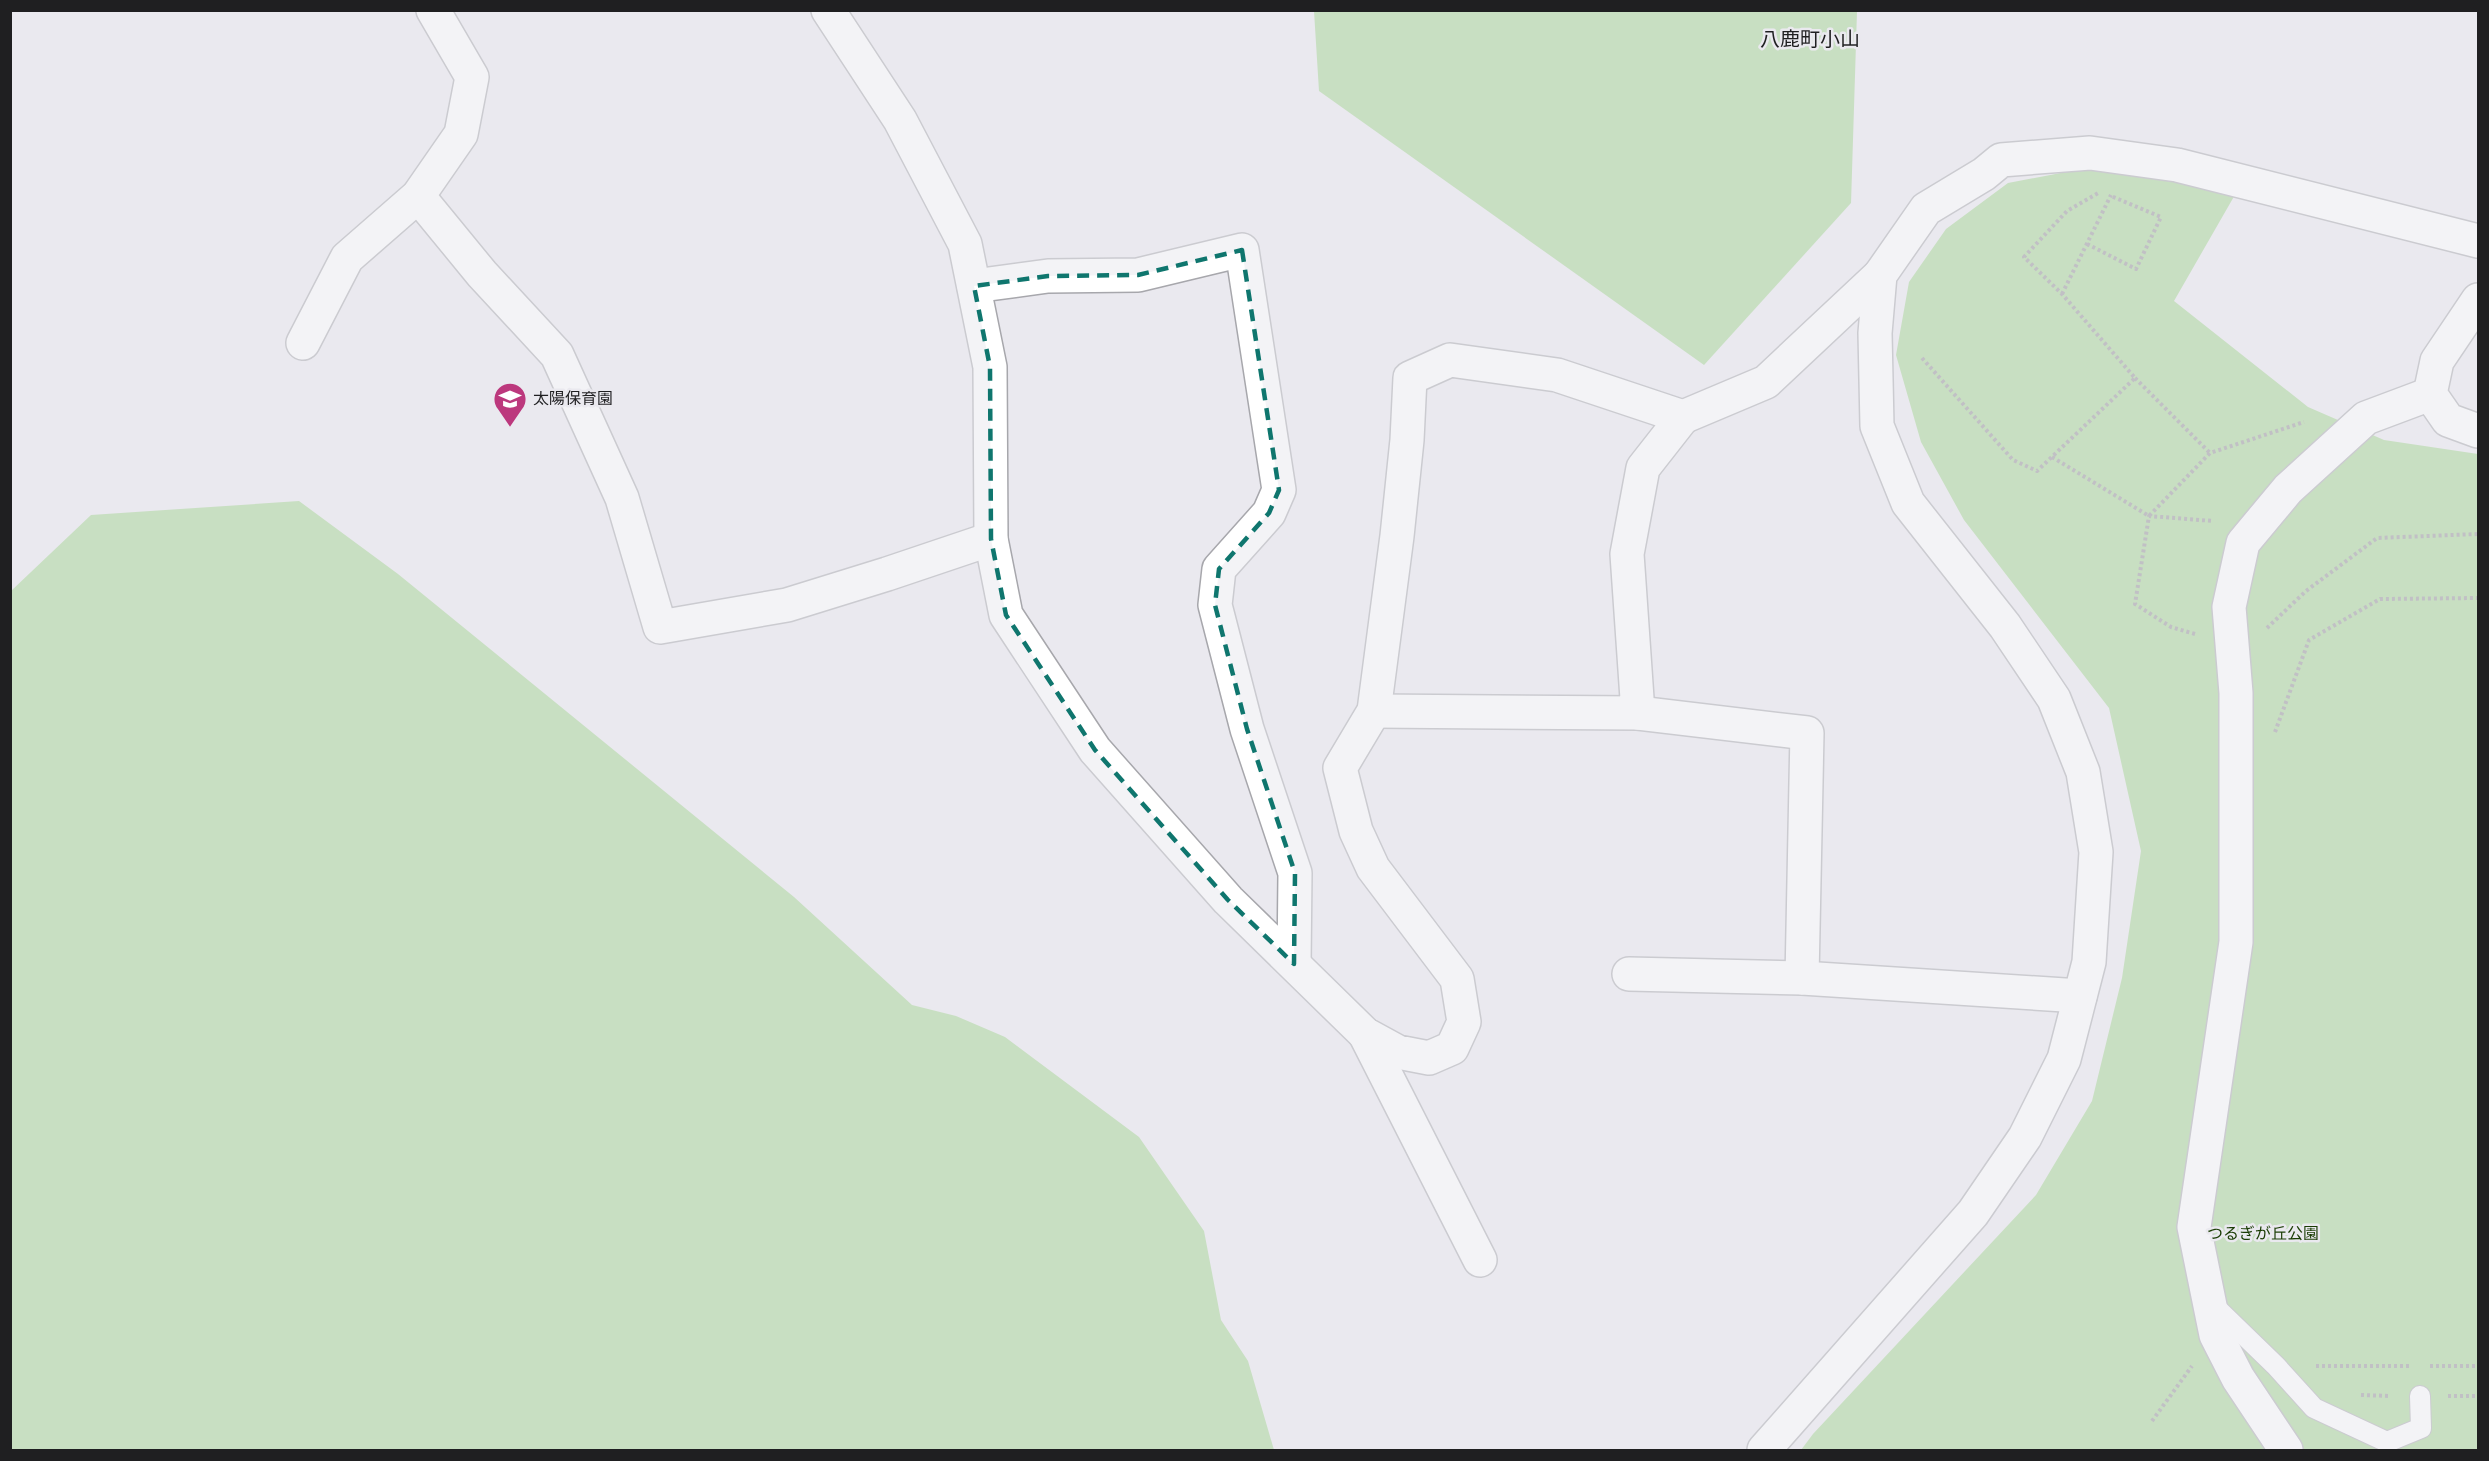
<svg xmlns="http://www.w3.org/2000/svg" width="2489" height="1461" viewBox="0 0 2489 1461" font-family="'Nunito Sans','Noto Sans JP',sans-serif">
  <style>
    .green { fill: #a1d28c }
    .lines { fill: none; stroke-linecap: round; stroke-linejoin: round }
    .lane-casing { stroke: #a7a7ac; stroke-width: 22 }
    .street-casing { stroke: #a7a7ac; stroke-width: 36 }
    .secondary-casing { stroke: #a7a7ac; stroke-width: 36 }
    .path { stroke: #908f93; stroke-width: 4; stroke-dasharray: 3 3; stroke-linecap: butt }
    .lane { stroke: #fff; stroke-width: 20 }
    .street { stroke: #fff; stroke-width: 33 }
    .secondary { stroke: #fff; stroke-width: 33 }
    .marked { fill: none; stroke: #0f766e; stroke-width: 4.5; stroke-dasharray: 12 8; stroke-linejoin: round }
    .labels { text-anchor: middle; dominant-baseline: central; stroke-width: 5; stroke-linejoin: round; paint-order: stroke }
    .poi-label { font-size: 16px; fill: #1f1f21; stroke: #eae9ef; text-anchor: start }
    .park-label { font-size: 16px; fill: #193c03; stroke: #eae9ef }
    .quarter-label { font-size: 20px; fill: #1f1f21; stroke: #eae9ef }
  </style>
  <rect width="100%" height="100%" fill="#eae9ef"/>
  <g class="green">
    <path d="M1314,11H1857L1851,203L1704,365L1319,91Z"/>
    <path d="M2092,167L2236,193L2174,301L2308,407L2384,440L2478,454V1450H1801L1813,1434L2036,1195L2092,1101L2122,978L2141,851L2109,708L1964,520L1921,442L1896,355L1909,282L1946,229L2008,183Z"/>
    <path d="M299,501L398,574L794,897L912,1005L956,1016L1005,1037L1139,1137L1204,1231L1221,1320L1248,1361L1274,1450H11V591L91,515Z"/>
  </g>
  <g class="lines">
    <g class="lane-casing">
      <path id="lane" d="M2211,1303L2276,1366L2314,1408L2387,1442L2421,1428L2420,1396"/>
    </g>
    <g class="street-casing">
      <g id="street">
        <path d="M828,10L900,120L965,244L990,367L991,539L1006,615L1095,750L1228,900L1365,1034L1398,1052L1429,1058L1452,1048L1464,1022L1457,979L1373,868L1356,831L1340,768L1374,711L1397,536L1407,440L1410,378L1450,360L1557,375L1683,417L1766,382L1880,275"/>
        <path d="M418,196L482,274L557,355L622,498L660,627L787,605L887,574L991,539"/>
        <path d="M974,286L1048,276L1138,275L1242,250L1279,490L1269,513L1219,569L1215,605L1247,729L1295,873L1294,964"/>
        <path d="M303,343L347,258L418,196L461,134L472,77L433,10"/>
        <path d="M1374,711L1638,713L1627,554L1643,468L1683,417"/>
        <path d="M1638,713L1807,733L1802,978"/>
        <path d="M1629,974L1802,978L2080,996"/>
        <path d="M1365,1034L1480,1260"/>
      </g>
    </g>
    <g class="secondary-casing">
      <g id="secondary">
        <path d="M2478,300L2437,361L2430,394L2448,420L2478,431"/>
        <path d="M1764,1450L1973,1213L2025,1137L2064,1059L2089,962L2096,852L2083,772L2054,699L2005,626L1908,503L1877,426L1875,333L1880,275L1926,209L1984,174L2001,160L2090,153L2177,165L2478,241"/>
        <path d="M2286,1450L2238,1378L2216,1335L2194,1227L2236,942V693L2229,607L2243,543L2288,489L2366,418L2430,394"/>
      </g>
    </g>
    <g class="path">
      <path d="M2087,244L2136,269L2161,217L2111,196"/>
      <path d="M2062,294L2111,195"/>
      <path d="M1922,358L2013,460L2037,471L2135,378L2062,294L2024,257L2067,211L2100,192"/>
      <path d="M2135,378L2210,453"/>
      <path d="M2052,457L2149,516L2210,453L2304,422"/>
      <path d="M2267,628L2306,591L2377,538L2478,534"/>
      <path d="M2195,634L2171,627L2135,604L2149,516L2213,521"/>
      <path d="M2275,732L2309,640L2380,599L2478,598"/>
      <path d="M2316,1366H2410"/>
      <path d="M2430,1366H2478"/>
      <path d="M2361,1395L2390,1396"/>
      <path d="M2448,1396H2478"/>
      <path d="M2152,1421L2192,1366"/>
    </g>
    <use href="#lane" class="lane"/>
    <use href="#street" class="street"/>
    <use href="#secondary" class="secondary"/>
  </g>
  <path d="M0 0H2489V1461H0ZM1242,250L1279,490L1269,513L1219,569L1215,605L1247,729L1295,873L1294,964L1228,900L1095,750L1006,615L991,539L990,367L974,286L1048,276L1138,275Z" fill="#eae9ef" fill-opacity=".55" fill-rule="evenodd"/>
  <path class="marked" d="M1242,250L1279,490L1269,513L1219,569L1215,605L1247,729L1295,873L1294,964L1228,900L1095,750L1006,615L991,539L990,367L974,286L1048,276L1138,275Z"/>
  <defs>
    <g id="school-pin" transform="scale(1.725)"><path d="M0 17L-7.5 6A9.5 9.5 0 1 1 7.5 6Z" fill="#bc387d" stroke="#eae9ef"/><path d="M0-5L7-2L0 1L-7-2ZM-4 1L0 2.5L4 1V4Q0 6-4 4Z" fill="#fff"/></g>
  </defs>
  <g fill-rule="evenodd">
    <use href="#school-pin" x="510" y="399"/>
  </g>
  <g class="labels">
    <g class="poi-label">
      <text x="533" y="399">太陽保育園</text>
    </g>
    <g class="park-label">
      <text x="2263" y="1234">つるぎが丘公園</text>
    </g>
    <g class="quarter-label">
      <text x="1810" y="39">八鹿町小山</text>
    </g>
  </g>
  <rect width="2489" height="1461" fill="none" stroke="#1f1f21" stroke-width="24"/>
</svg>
